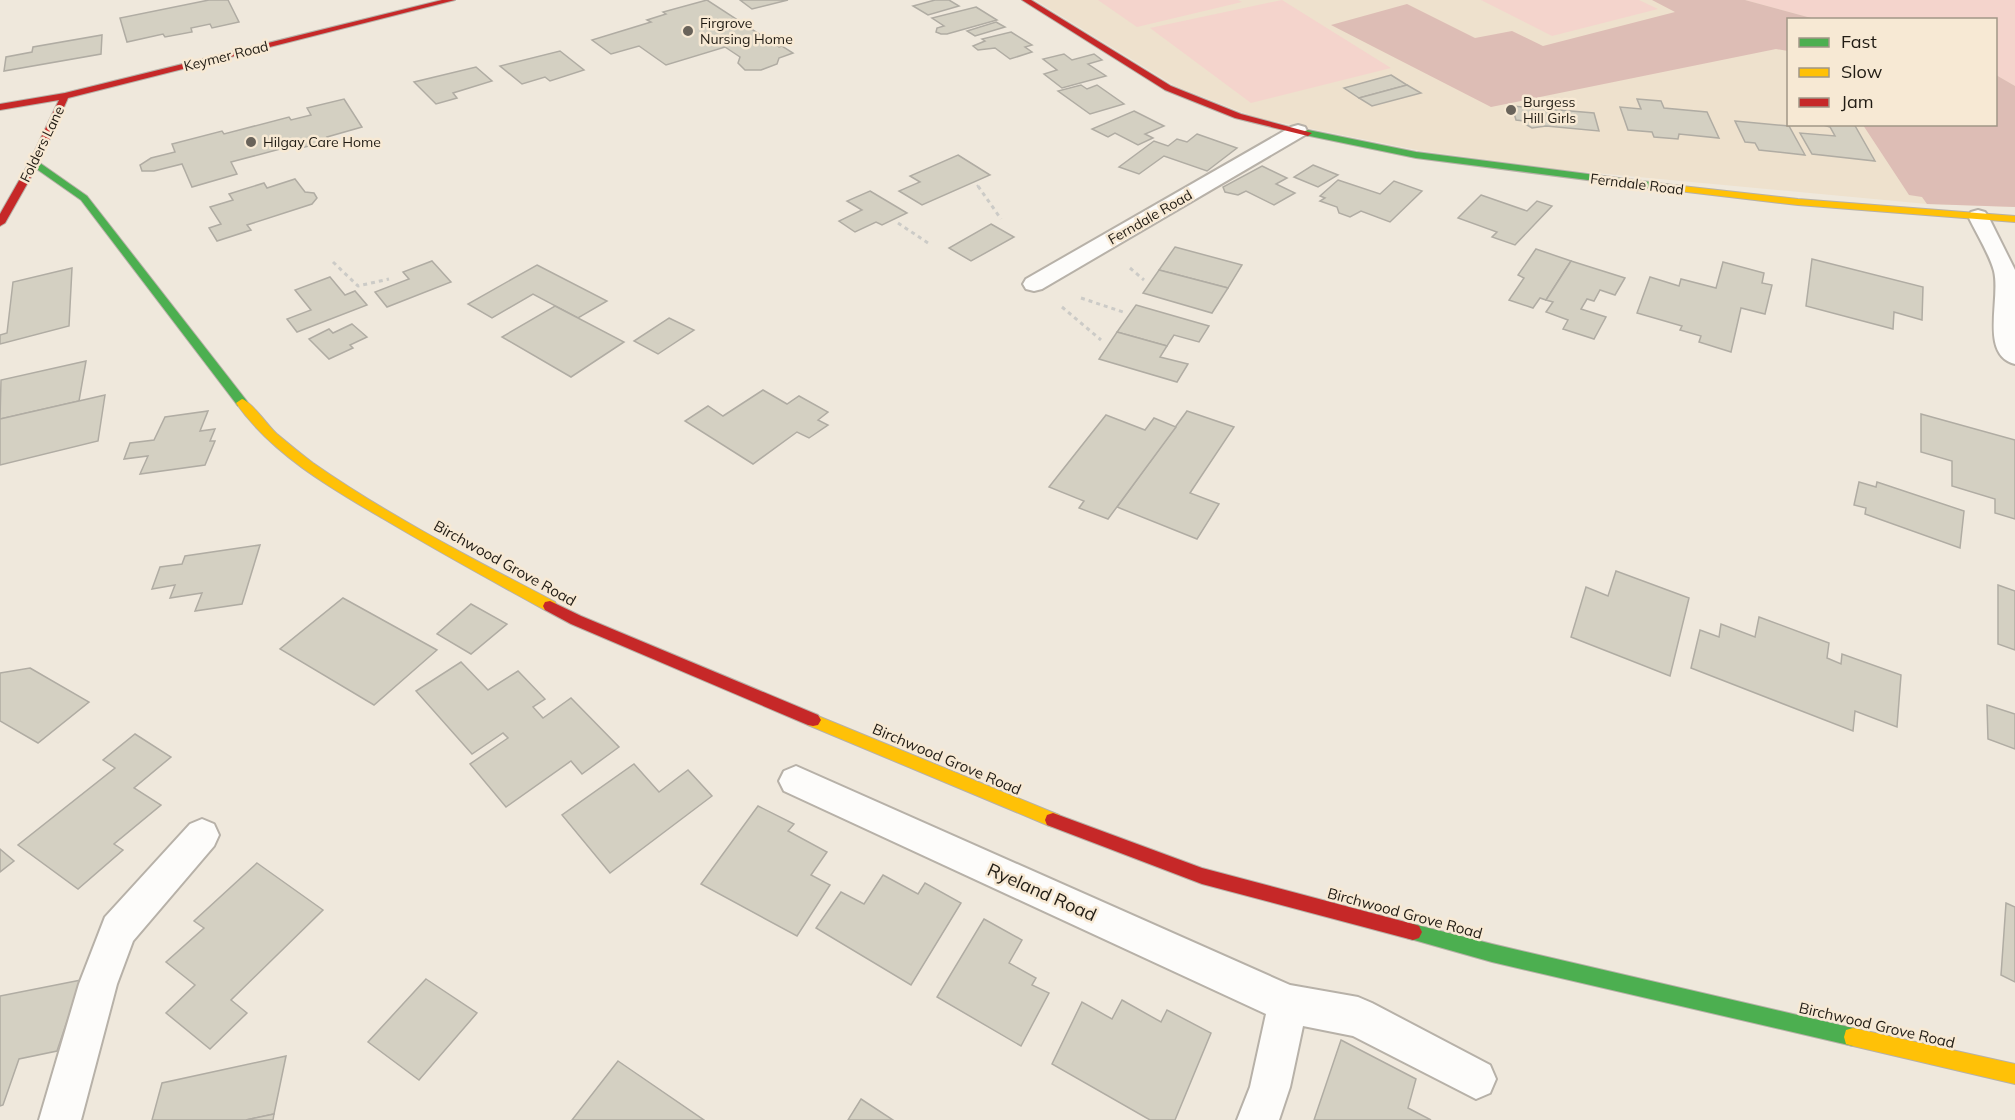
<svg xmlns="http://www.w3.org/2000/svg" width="2015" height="1120" viewBox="0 0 2015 1120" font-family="Mulish,sans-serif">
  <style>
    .built { fill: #eee1cd; fill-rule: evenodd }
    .green { fill: #f4d4cc }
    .forest { fill: #ddbdb5 }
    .building { fill: #d4d0c2; stroke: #b0aca3; stroke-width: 1.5 }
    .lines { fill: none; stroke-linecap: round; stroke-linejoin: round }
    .lane-casing { stroke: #b7b1a8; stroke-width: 4 }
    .fast-casing { stroke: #b7b1a8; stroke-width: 2 }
    .slow-casing { stroke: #b7b1a8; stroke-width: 2 }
    .jam-casing { stroke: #b7b1a8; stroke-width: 2 }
    .path-far1 { stroke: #cccbc7; stroke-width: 2; stroke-dasharray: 3 3; stroke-linecap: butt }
    .path { stroke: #cccbc7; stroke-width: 3; stroke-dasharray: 4 4; stroke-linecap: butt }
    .lane { fill: #fdfcfa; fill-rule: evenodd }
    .fast { fill: #4caf50; fill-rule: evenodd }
    .slow { fill: #ffc107; fill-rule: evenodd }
    .jam { fill: #c62828; fill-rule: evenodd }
    .poi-dot { fill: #69635a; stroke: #f7e9d4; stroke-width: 2 }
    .labels { text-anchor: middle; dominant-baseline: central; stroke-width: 5; stroke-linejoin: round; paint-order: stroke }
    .far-poi-label { font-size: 14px; fill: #211c14; stroke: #f7e9d4; text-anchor: start }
    .far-street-label { font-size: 14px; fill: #211c14; stroke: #f7e9d4 }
    .street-label { font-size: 15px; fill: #211c14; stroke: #f7e9d4 }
    .near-street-label { font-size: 18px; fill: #211c14; stroke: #f7e9d4 }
  </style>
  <rect width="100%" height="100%" fill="#efe8dc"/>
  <path class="built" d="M1035,0H2015V207L1927,204L1563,170L1422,151L1257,118L1175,86ZM1788,20H1996V124H1788Z"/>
  <g class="green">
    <path d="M1098,0H1238L1242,2L1137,27Z"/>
    <path d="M1282,0L1391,68L1251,103L1150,28Z"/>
    <path d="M1481,0H1639L1658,9L1552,36Z"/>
    <path d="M1745,0H2015V86L1996,75V20L1815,19Z"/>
  </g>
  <g class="forest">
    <path d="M1652,0H1745L1815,19L1788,20V51L1776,49L1491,107L1331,25L1407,4L1475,38L1512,31L1543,46L1675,12Z"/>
    <path d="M1996,75L2015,86V207L1927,204L1922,197L1909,195L1863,125L1996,124Z"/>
  </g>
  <g class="building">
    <path d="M209,0H228L239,22L212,28L210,24L191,28L192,32L165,37L163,34L127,42L120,18Z"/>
    <path d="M707,0L779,47L782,46L793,53L779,58L777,64L761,70H745L738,63L740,57L725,47L666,65L639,46L611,54L592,40L651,22L647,20L666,14L663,12Z"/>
    <path d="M740,0H788L752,9Z"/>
    <path d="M935,0H949L959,6L928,15L913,6Z"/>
    <path d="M976,7L997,20L947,34H941L936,32L937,28L944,26L932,18Z"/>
    <path d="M996,22L1005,27L975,36L967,31Z"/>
    <path d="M1011,32L1032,45L1025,47L1032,52L1010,59L995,48L978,50L973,46L985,41L982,39Z"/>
    <path d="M102,35L101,54L4,71L6,57L32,52L33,47Z"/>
    <path d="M560,51L584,70L550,81L545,77L522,84L500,66Z"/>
    <path d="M1064,54L1072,60L1094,54L1102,60L1088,64L1106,76L1062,88L1044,74L1057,70L1043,59Z"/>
    <path d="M476,67L492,81L453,93L457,98L436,104L414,82Z"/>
    <path d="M1391,75L1407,85L1359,98L1344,88Z"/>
    <path d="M1081,85L1087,89L1097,85L1124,104L1090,114L1058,91Z"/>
    <path d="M1407,85L1421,93L1372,106L1359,98Z"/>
    <path d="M344,99L362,127L327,137L330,141L301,148L299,144L231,162L237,174L192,187L182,164L154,171H142L140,165L151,158L175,152L172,144L222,131L224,134L289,117L291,120L311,115L307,108Z"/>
    <path d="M1637,99L1661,101L1664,108L1707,112L1719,138L1679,134L1678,139L1654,137L1652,132L1628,130L1620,107L1641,109Z"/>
    <path d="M1512,106L1594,113L1599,131L1546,126L1532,128L1525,124L1524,121L1516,120Z"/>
    <path d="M1134,111L1164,126L1145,134L1153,138L1138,145L1115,133L1108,137L1092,129Z"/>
    <path d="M1735,121L1789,126L1805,155L1759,150L1755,143L1745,142Z"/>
    <path d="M1820,124H1854L1875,161L1812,154L1800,133L1835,136L1830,127Z"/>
    <path d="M1197,134L1237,148L1207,171L1164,156L1139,174L1119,167L1154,141L1168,146L1177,139L1187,142Z"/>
    <path d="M958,155L990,175L922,205L899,191L920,182L910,176Z"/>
    <path d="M1313,165L1338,175L1318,187L1294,177Z"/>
    <path d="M1262,166L1287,178L1276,184L1295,193L1274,205L1246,191L1238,195L1225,192L1223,187Z"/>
    <path d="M295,179L305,192L314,193L317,198L312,204L247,225L251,230L217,241L209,228L221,224L210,207L233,200L229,194L264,183L267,188Z"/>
    <path d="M1338,180L1380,194L1394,181L1422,191L1390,222L1361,211L1350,217L1339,213L1337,207L1320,201L1325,198L1320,196Z"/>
    <path d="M870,191L907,213L882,225L876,222L855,232L839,221L862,210L847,201Z"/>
    <path d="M1481,195L1527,211L1537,201L1552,206L1515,245L1492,237L1497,232L1458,218Z"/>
    <path d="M991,224L1014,237L971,261L949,248Z"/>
    <path d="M1175,247L1242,265L1228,288L1159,270Z"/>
    <path d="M1536,249L1571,261L1546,300L1540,298L1533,308L1509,300L1524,278L1518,275Z"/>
    <path d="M1812,259L1923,287L1922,320L1894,312L1893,329L1806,306Z"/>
    <path d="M432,261L451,282L387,307L375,292L409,279L403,272Z"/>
    <path d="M1571,261L1625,278L1615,295L1600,290L1594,301L1587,299L1581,309L1606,317L1594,339L1563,329L1568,320L1546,312L1553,302L1546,300Z"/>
    <path d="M1723,262L1764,273L1762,283L1772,285L1765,314L1741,308L1731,352L1699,342L1701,336L1680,330L1682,326L1637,313L1650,277L1679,286L1681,279L1716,288Z"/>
    <path d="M537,265L607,301L578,318L533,294L492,318L468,304Z"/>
    <path d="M72,268L69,326L0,344V335L7,333L13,282Z"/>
    <path d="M1159,270L1228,288L1212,313L1143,293Z"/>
    <path d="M330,277L345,295L355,291L367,305L297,332L287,319L311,310L295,290Z"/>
    <path d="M1136,305L1209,326L1199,342L1174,335L1167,346L1117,332Z"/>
    <path d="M555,306L624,342L571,377L502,337Z"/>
    <path d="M669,318L694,330L658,354L634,341Z"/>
    <path d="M352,324L367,337L350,345L353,348L329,359L309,339L329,329L333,333Z"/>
    <path d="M1117,332L1167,346L1160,357L1188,364L1177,382L1099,359Z"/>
    <path d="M86,361L79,401L0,419L1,380Z"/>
    <path d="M763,390L787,404L799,396L828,412L818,420L828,425L809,438L797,432L753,464L685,421L708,406L723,416Z"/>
    <path d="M105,395L98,441L0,465V419Z"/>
    <path d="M208,411L200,431L215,429L210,441H215L205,465L140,474L148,456L124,459L130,443L154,440L165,417Z"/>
    <path d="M1187,411L1234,427L1190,493L1219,504L1197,539L1117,507Z"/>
    <path d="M1921,414L2015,440V519L1995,513V499L1952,486V461L1921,452Z"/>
    <path d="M1106,415L1145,430L1154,418L1176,427L1108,519L1079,508L1084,501L1049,487Z"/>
    <path d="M1859,482L1876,487L1877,482L1964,511L1960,548L1865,514L1866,508L1854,505Z"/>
    <path d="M260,545L242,604L195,611L202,593L170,598L175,585L152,589L160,567L182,564L185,556Z"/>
    <path d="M1616,571L1689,598L1670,676L1571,637L1586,587L1608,596Z"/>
    <path d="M1998,585L2015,591V650L1998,644Z"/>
    <path d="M343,598L437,650L374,705L280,649Z"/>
    <path d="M471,604L507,624L471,654L437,634Z"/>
    <path d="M1759,617L1829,643L1827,658L1841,664L1842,654L1901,675L1897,727L1855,711L1853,731L1691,668L1700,630L1719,637L1721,624L1755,637Z"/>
    <path d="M461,662L488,690L518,671L545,699L533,707L543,718L571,698L619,747L582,774L571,761L506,807L470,764L508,738L503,733L472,754L416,691Z"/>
    <path d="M30,668L89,702L38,743L0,721V673Z"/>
    <path d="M1987,705L2015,714V749L1988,739Z"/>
    <path d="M135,734L171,757L134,788L161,805L114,844L123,850L78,889L18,845L115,768L103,760Z"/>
    <path d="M634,764L659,792L688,770L712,796L610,873L562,815Z"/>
    <path d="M758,806L794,824L788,831L827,852L811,875L830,885L797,936L701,884Z"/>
    <path d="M0,849L14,861L0,872Z"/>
    <path d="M257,863L323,910L231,1000L247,1013L210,1049L166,1013L195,985L166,962L204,928L194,921Z"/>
    <path d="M883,875L918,894L925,883L961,903L911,985L816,928L841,892L864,904Z"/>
    <path d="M2006,903L2015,907V982L2001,975Z"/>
    <path d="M984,919L1022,940L1009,963L1036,978L1032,985L1049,993L1021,1046L937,997Z"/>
    <path d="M426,979L477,1013L419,1080L368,1042Z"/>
    <path d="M81,980L57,1051L19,1059L3,1105L0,1106V996Z"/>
    <path d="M1122,1000L1161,1022L1167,1010L1211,1033L1175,1120H1150L1052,1064L1082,1002L1112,1019Z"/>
    <path d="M1341,1040L1416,1079L1408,1108L1431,1120H1314Z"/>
    <path d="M286,1056L274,1114L246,1120H152L162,1083Z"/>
    <path d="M618,1061L704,1120H572Z"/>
    <path d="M861,1099L893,1120H848Z"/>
    <path d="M274,1114L273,1120H246Z"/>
  </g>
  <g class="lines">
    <g class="lane-casing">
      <g id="lane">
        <path d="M1298,125L1305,127L1307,131L1305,135L1042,289L1034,291L1026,289L1023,284L1026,279L1291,127Z"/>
        <path d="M1978,210L1985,212L1988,216L2015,270V364C1979,355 2001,299 1994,271C1989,253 1976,233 1968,216L1971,212Z"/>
        <path d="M796,766L1290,985L1358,997L1372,1003L1490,1065L1496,1079L1490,1093L1476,1099L1353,1036L1303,1026L1290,1087L1279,1120H1237L1250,1087L1266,1014L784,791L779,781L784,771Z"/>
        <path d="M202,819L214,824L219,835L214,846L133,941L117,984L81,1120H39L79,984L105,917L190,824Z"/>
      </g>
    </g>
    <g class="fast-casing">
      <g id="fast">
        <path d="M1308,130L1416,152L1673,185L1678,188L1673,191L1416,158L1305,135V131Z"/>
        <path d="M31,161H37L87,196L246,400L248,403L246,406H238L81,200L31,165Z"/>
        <path d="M1413,924L1492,944L1853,1028L1860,1030L1862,1037L1860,1044L1853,1046L1492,962L1407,938L1404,932L1407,926Z"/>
      </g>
    </g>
    <g class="slow-casing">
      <g id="slow">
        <path d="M1673,185L1798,199L2015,216V222L1798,205L1670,190V186Z"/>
        <path d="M242,399C252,402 268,426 277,434C289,444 301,454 313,463C389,516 473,559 555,602L557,606L555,610H545C490,580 436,550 382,518C329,487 272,454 236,403Z"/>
        <path d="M813,714L1059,815L1061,820L1059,825L1053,827L1047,825L808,725L805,720L808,715Z"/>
        <path d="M1853,1028L2015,1064V1084L1853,1046L1846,1044L1844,1037L1846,1030Z"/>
      </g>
    </g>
    <g class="jam-casing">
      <g id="jam">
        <path d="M442,0H455L68,98L39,163L5,223L0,226V214L29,163L59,100L0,110V104L65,93Z"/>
        <path d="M1022,0H1031L1171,86L1241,114L1312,133L1308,136L1235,118L1165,90Z"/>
        <path d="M550,601L581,616L818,715L821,720L818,725L813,726L808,725L571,624L545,610L543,606L545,602Z"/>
        <path d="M1053,813L1202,868L1413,924L1419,926L1422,932L1419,938L1413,940L1202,884L1047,825L1045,820L1047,815Z"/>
      </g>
    </g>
    <path class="path-far1" d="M977,185L979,188"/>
    <g class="path">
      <path d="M978,186L1001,219"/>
      <path d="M898,223L928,243"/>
      <path d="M333,262L358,286L389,279"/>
      <path d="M1130,268L1144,280"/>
      <path d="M1081,298L1123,312"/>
      <path d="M1062,307L1101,340"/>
    </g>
    <use href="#lane" class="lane"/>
    <use href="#fast" class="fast"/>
    <use href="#slow" class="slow"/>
    <use href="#jam" class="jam"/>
  </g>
  <g class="poi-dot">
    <circle cx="688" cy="31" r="6"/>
    <circle cx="1511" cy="110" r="6"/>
    <circle cx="251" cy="142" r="6"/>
  </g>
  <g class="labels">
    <g class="far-poi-label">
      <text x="700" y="23">Firgrove<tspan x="700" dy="16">Nursing Home</tspan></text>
      <text x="1523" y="102">Burgess<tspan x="1523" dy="16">Hill Girls</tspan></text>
      <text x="263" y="142">Hilgay Care Home</text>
    </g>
    <g class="far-street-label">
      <text transform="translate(226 56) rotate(-14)">Keymer Road</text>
      <text transform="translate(42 144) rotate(-64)">Folders Lane</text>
      <text transform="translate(1637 184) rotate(7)">Ferndale Road</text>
      <text transform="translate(1150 217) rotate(-30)">Ferndale Road</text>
    </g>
    <g class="street-label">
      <text transform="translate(505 563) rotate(29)">Birchwood Grove Road</text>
      <text transform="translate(947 759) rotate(23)">Birchwood Grove Road</text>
      <text transform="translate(1405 913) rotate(15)">Birchwood Grove Road</text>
      <text transform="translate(1877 1025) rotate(13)">Birchwood Grove Road</text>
    </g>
    <g class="near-street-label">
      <text transform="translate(1042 892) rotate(24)">Ryeland Road</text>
    </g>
  </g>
  <rect x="1787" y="18" width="210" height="108" fill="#f7e9d4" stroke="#a19787" stroke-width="1.5"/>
  <rect x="1799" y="38" width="30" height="9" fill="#4caf50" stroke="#a19787" stroke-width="1.5"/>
  <text x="1841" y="48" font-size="18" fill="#211c14">Fast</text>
  <rect x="1799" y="68" width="30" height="9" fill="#ffc107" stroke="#a19787" stroke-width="1.5"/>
  <text x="1841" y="78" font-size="18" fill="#211c14">Slow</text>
  <rect x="1799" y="98" width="30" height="9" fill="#c62828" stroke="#a19787" stroke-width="1.5"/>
  <text x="1841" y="108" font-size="18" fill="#211c14">Jam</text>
</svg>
